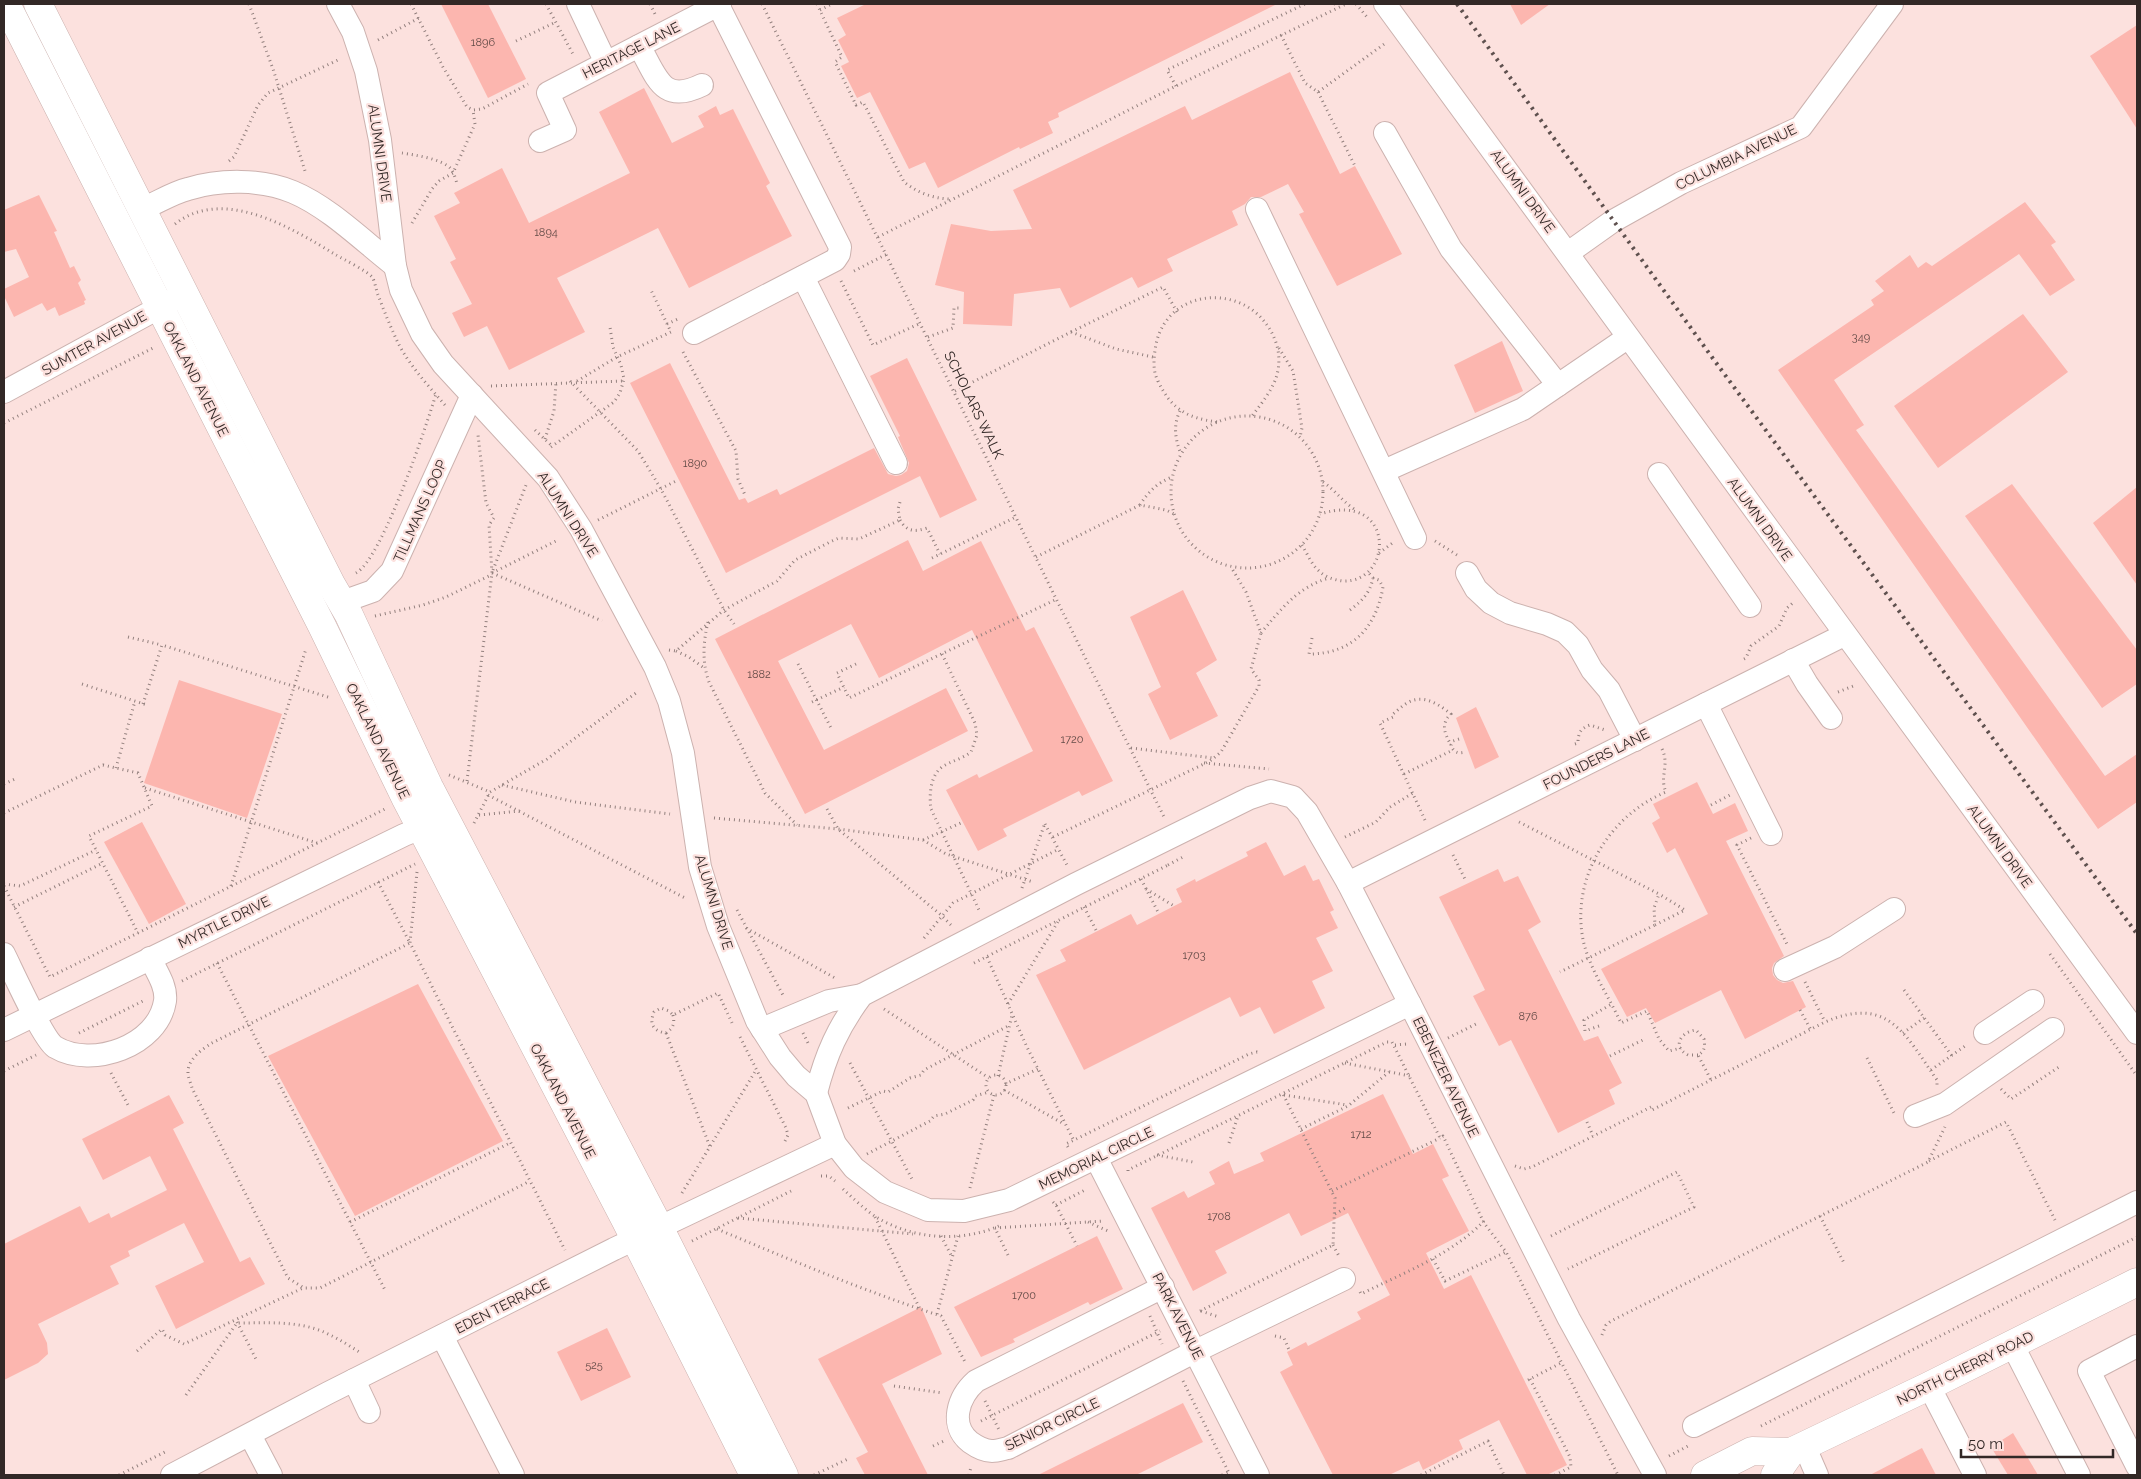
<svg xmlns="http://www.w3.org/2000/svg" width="2141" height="1479" viewBox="0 0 2141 1479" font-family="Raleway,sans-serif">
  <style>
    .building { fill: #fcb6af }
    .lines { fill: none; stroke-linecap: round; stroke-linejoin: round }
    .minor-casing { stroke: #ccb2af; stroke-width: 24 }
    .major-casing { stroke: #ccb2af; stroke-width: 29 }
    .path { stroke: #93807e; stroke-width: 3; stroke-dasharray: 1 4; stroke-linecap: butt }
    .minor { stroke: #fff; stroke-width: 22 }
    .major { stroke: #fff; stroke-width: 28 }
    .rail { stroke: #5e504e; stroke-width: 4; stroke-dasharray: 2.5 5; stroke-linecap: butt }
    .labels { text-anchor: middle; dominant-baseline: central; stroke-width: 4.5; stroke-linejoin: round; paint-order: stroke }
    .number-label { font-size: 11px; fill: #644c48 }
    .street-label { font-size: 14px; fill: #322826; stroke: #fce1de }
  </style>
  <rect width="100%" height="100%" fill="#fce1de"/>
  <g class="building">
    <path d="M441,4H488L526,79L488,98Z"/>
    <path d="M866,4H1277L1058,113L1059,117L1048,122L1053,133L1020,149L1019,147L938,188L925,162L909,169L870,92L857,98L841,66L849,62L838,40L846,35L837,18Z"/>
    <path d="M1510,4H1550L1521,25Z"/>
    <path d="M2137,25V129L2090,56Z"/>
    <path d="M1290,72L1340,174L1355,166L1402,254L1337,286L1299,214L1304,212L1288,184L1261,197H1251L1245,204L1232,211L1238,225L1167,259L1173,271L1138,288L1132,277L1070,308L1060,288L1014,294L1012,326L963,324L964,292L935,285L951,224L991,231L1032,229L1013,190L1185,106L1192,120Z"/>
    <path d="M644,88L672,143L704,127L698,116L716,106L720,115L733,109L770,183L766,186L792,236L689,288L658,228L557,278L585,332L509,370L487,326L464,337L452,313L472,304L450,262L456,259L434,216L460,203L454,193L502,168L529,223L630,173L599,112Z"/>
    <path d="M39,195L57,231L54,232L70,268L74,266L81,280L78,283L86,300L84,301L85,304L59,316L55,307L47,311L42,303L14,317L4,296V289L29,277L16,249L4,252V210Z"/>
    <path d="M2025,202L2056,242L2051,245L2075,280L2050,296L2019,254L1834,380L1864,425L1856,430L2105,776L2137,754V802L2098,829L1778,370L1874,305L1871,300L1884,291L1875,281L1910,255L1918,268L1926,262L1932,266Z"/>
    <path d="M2023,314L2068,372L1938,468L1894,406Z"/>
    <path d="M1502,341L1523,391L1475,413L1454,365Z"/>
    <path d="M907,358L977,500L940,518L920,476L726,573L630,383L670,363L739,500L745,498L748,503L777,489L780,495L874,448L888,474L896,476L901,475L907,471L909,463L898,437L900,436L870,376Z"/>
    <path d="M2012,484L2137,650V684L2102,708L1965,516Z"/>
    <path d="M2137,487V585L2093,523Z"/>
    <path d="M908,540L923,571L981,541L1026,631L1034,627L1113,781L1082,796L1079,791L1003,829L1007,836L978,851L946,790L977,774L979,778L1033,751L972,630L879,678L851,624L778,661L824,750L946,688L968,731L805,814L715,639Z"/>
    <path d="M1183,590L1217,660L1196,673L1218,716L1170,740L1148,694L1161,687L1130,617Z"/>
    <path d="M179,680L282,714L247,818L144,783Z"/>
    <path d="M1476,707L1499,757L1475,769L1456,718Z"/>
    <path d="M1697,782L1713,814L1735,803L1748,831L1726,841L1784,956L1774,963L1772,968L1773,975L1777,980L1783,983L1793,981L1806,1007L1745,1039L1721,990L1655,1023L1646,1008L1627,1017L1601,969L1708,914L1675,848L1667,853L1652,823L1660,818L1653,804Z"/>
    <path d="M142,822L186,904L149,924L104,842Z"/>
    <path d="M1266,842L1284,876L1305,865L1313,881L1319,879L1334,910L1330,912L1338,928L1316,938L1333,971L1312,981L1325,1008L1274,1034L1260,1007L1240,1017L1230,997L1084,1070L1036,975L1066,961L1060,950L1131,914L1137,925L1182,902L1176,889L1195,879L1196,882L1248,856L1246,852Z"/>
    <path d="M1498,869L1504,882L1518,876L1541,922L1528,930L1584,1041L1598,1036L1622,1083L1609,1090L1615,1104L1558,1133L1511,1040L1499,1046L1473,996L1485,990L1439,897Z"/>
    <path d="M418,984L503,1141L355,1216L268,1056Z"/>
    <path d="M1383,1094L1413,1154L1433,1144L1449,1176L1442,1179L1469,1231L1426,1253L1444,1289L1471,1275L1567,1465L1547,1475H1527L1499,1420L1459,1440L1463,1449L1423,1470L1419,1461L1389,1475H1333L1280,1372L1293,1365L1287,1352L1306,1342L1308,1346L1361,1319L1357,1312L1390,1295L1348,1213L1301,1236L1289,1213L1215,1251L1227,1273L1193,1291L1151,1208L1184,1191L1188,1198L1215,1184L1209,1172L1229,1161L1234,1174L1264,1161L1260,1153Z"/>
    <path d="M169,1095L184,1123L173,1129L240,1262L250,1257L265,1284L176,1329L155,1286L204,1262L184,1223L128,1251L130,1256L110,1266L119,1284L38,1324L47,1343L48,1354L38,1363L4,1380V1244L80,1206L89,1223L109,1213L111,1218L167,1190L150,1156L103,1180L82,1139Z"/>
    <path d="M1097,1236L1123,1289L1090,1305L1088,1302L1013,1339L1015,1342L981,1357L954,1307Z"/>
    <path d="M921,1307L942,1354L882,1384L928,1475H865L856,1458L868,1452L818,1359Z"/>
    <path d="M607,1328L631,1377L581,1401L557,1352Z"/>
    <path d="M1183,1403L1203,1442L1136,1475H1038Z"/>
    <path d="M2013,1433L2038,1475H2008L1991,1447Z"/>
    <path d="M1922,1448L1936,1475H1870Z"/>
  </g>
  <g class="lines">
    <g class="minor-casing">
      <g id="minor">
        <path d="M338,4L353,32L366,71L380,140L395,266L401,290L422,334L443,364L548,478L581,529L655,667L669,701L683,753L700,867L718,926L757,1021L780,1057L796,1076L816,1093L835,1144L854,1168L885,1192L928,1210L964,1211L1009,1200L1410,1004"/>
        <path d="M578,4L606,63"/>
        <path d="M1385,4L2137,1033"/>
        <path d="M639,46C657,76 661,105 702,85"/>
        <path d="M1385,133L1451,249L1558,385"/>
        <path d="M540,141L565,130L548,93L720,4"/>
        <path d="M142,209C157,203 172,193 188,189C220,179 262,179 293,192C329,207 364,242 395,266"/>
        <path d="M1257,209L1415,538"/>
        <path d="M1568,253L1613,221L1681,183L1801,127L1892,4"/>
        <path d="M803,277L896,463"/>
        <path d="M694,333L835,260L839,254L840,247L718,5"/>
        <path d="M4,392L175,299"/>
        <path d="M1384,471L1523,409L1627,338"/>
        <path d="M1659,474L1750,606"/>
        <path d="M1467,573L1476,589L1491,603L1510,613L1547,624L1565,632L1578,645L1592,670L1609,690L1635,740"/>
        <path d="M342,602L373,591L392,571L472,395"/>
        <path d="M1793,660L1807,684L1831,718"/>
        <path d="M1706,704L1771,834"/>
        <path d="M1348,883L1844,635"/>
        <path d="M4,954C12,970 43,1039 55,1047C92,1069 158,1046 165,1001C167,986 156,971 150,958"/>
        <path d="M1785,970L1835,947L1894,909"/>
        <path d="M762,1029L829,1001L862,995"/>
        <path d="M4,1030L404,835L436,822"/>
        <path d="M1985,1033L2033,1001"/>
        <path d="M816,1093C826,1054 838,1027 862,995L1076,884L1250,798L1271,791L1293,797L1307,812L1348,883L1410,1004L1569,1319L1655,1475"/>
        <path d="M1915,1116L1945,1104L2053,1029"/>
        <path d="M1096,1158L1258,1475"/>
        <path d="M1163,1287L976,1381C958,1397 949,1425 970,1442C977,1447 984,1451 992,1451C997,1451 1003,1449 1008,1448L1196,1351L1344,1279"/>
        <path d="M442,1336L513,1475"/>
        <path d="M2012,1344L2079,1475"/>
        <path d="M2137,1346L2089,1371L2137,1466"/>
        <path d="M354,1380L369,1412"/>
        <path d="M1929,1386L1975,1475"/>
        <path d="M1694,1426L2137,1202"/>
        <path d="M250,1435L271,1475"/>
        <path d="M1804,1445L1817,1475"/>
        <path d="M172,1475L328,1393L614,1249L835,1144"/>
      </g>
    </g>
    <g class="major-casing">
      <g id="major">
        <path d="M6,4L322,626L405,797L626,1221L754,1475"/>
        <path d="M38,4L331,584L349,615L429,787L659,1227L784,1475"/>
        <path d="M1705,1475L1752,1451L1791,1452L1929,1386L2137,1282"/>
        <path d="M1775,1475L1791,1452"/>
      </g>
    </g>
    <g class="path">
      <path d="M249,4L273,69L306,174"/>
      <path d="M411,4L443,67L467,107L473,110L482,109L528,84"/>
      <path d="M546,4L574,56"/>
      <path d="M650,4L655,14"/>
      <path d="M762,4L1164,817"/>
      <path d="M817,4L842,57L835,62L856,105L863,102L904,182C918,193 934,199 952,199"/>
      <path d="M1335,4L1337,8"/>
      <path d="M1356,4L1367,17"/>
      <path d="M820,10L832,4"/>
      <path d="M1281,35L1305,83L1318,92L1387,42"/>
      <path d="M378,40L419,18"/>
      <path d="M516,41L556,22"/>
      <path d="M1176,86L1167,70L1305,4"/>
      <path d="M1318,92L1355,166"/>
      <path d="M402,153C415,155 443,159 451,169C454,173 456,180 457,184"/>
      <path d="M229,161L234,157L258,105L268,93L340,59"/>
      <path d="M412,223L432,189L439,181L453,173L475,124L473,110"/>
      <path d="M175,224C223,186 292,228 336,255C343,259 367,271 372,277C375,281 376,290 378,295C383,308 388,321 394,334C405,361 426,383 445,405"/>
      <path d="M878,237L1178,85L1346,4"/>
      <path d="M854,271L887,254"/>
      <path d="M841,281L873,345L921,323"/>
      <path d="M667,324L678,319"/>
      <path d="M1071,332L1163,287L1177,312"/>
      <path d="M928,337L953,328L954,308H960"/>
      <path d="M1279,348L1293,371L1302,428L1300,437"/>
      <path d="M683,352L736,451L738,479L745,495"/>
      <path d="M570,381L638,451L661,489L724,610L734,624"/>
      <path d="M577,381L617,357L671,332L650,288"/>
      <path d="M491,386L623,381"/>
      <path d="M955,391L1071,332L1116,349L1153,357"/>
      <path d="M1180,411C1173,425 1175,439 1181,454"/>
      <circle cx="1247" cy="492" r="76"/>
      <path d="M1217,422C1187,418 1171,409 1158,381C1152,370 1154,356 1156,344C1169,284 1253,282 1275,340C1280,352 1280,366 1276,378C1271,392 1261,404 1252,416"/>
      <path d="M4,423L155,347"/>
      <path d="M535,430L552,446"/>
      <path d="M545,439L554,411L556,382"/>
      <path d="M551,447L614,402L620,393L624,379L621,365L613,347L610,327"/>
      <path d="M1323,482C1335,490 1342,501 1354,509"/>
      <path d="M1140,505C1148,492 1157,483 1172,477"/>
      <path d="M598,520L678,480"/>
      <path d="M900,520C907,532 915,532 927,528L940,554"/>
      <path d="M1435,541L1457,555"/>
      <path d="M1302,545C1307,553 1311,564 1319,571C1325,577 1334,580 1343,581C1394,583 1396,490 1320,514"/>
      <path d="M1379,553L1394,542"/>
      <path d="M1036,557L1140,505L1166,510L1174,514"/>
      <path d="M932,558L1016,517"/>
      <path d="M493,570L526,485"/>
      <path d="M356,573C382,559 426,427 436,394"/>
      <path d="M492,573L602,621"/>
      <path d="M492,573L556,541"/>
      <path d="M1350,610C1362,601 1370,593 1373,578L1368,572"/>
      <path d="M375,616L423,605L446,597L491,575"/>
      <path d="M708,622C703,643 702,662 709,682L765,793L797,825"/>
      <path d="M1261,633C1281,609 1298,587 1329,578"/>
      <path d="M128,637L162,645"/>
      <path d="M1312,638L1309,654C1352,654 1376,628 1383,587L1379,580L1373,578"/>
      <path d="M669,650L676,651L724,610L777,581L795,560L832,541L839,538L859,539L900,520L898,509L900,502"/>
      <path d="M676,651L689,657L704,668"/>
      <path d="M942,654L975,723L977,735L971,752C962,759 951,761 942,767C930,776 929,796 931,809L980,912"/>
      <path d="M1744,659L1746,658L1751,646L1779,626L1787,608L1795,601"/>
      <path d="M798,664L832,730"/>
      <path d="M856,664L837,673L849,698L1057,599"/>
      <path d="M82,684L147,705"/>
      <path d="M1838,692L1856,685"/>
      <path d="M812,702L844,687"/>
      <path d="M143,704L162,645L331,698"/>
      <path d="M1459,739L1453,741L1451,745C1453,752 1458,754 1465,752"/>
      <path d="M1575,744L1578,743C1578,733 1581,728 1590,725L1605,730"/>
      <path d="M1131,748L1213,758"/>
      <path d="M1662,749C1670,766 1659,776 1666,792C1608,816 1569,881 1584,944C1591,971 1609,997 1621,1023L1647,1011L1659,1039L1669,1051L1681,1048"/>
      <path d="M1204,763L1269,769"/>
      <path d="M116,768L135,701"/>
      <path d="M1404,774L1453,750"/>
      <path d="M449,775L490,792"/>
      <path d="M467,781L492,573L489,525L494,518L486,503L478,435"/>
      <path d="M4,784L15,779"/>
      <path d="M502,785L575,802L670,814"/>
      <path d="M145,788L317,843"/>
      <path d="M488,795L687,899"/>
      <path d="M1711,805L1730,795"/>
      <path d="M827,809L838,829L941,915L952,926"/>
      <path d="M4,813L103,765L138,773L152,806L89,836L138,933"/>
      <path d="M479,815L520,811"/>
      <path d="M714,818L838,829L923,840L946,854L1033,882"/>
      <path d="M1425,820L1380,723L1393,717V714C1398,710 1403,705 1409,702C1424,694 1440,705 1451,714C1440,724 1445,734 1451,745"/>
      <path d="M1519,822L1659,894L1654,908L1655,925L1560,972"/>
      <path d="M474,823L490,792L547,759L636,693"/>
      <path d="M1045,824L1068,867"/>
      <path d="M1053,837L1210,761L1221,752L1259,686V680L1251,669L1261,633L1246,592L1231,567"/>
      <path d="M1345,837L1376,822L1390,807L1413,793"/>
      <path d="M1751,838L1737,845L1788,946"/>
      <path d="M923,840L963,822"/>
      <path d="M1453,855L1465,879"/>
      <path d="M1168,865L1183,857"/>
      <path d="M417,872L410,943L565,1250"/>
      <path d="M1141,879L1158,912"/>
      <path d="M378,882L410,943L212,1043C202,1049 187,1060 188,1073C188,1077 191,1084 192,1088L288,1278L304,1288H320L530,1181"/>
      <path d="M4,884L20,886L96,850"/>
      <path d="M4,886L50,977L385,809"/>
      <path d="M231,886L306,649"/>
      <path d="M1022,888L1045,823"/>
      <path d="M1146,889L1174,906"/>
      <path d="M14,907L103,863"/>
      <path d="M1084,907L1096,930"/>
      <path d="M737,910L784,997"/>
      <path d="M1655,925L1685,910L1659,894"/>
      <path d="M746,928L835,978"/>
      <path d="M924,938L953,903L1059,849"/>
      <path d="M2050,954L2137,1076"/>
      <path d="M987,957L1026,1045L1074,1141"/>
      <path d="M217,963L385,1290"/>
      <path d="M974,963L1168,865L1167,863"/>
      <path d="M182,981L415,864"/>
      <path d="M1805,982L1825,1022"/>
      <path d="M1904,990L1952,1056"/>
      <path d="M1008,1004L1059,920"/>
      <path d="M884,1009L989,1078"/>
      <path d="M1800,1010L1811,1030"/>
      <path d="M673,1015C675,1024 673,1028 666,1033C653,1031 649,1024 654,1012L661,1008L669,1011L673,1015L718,993L733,1025"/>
      <path d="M1599,1026L1585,1031L1584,1020L1612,1004"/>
      <path d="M79,1033L143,1001"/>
      <path d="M666,1033L710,1147"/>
      <path d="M803,1033L808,1043"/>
      <path d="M1903,1033L1924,1018"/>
      <path d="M740,1037L786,1128L788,1135L784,1143"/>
      <path d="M1448,1038L1476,1024"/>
      <path d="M1395,1045L1407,1044"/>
      <path d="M1698,1055H1688C1672,1047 1680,1032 1696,1030L1704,1039C1705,1047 1705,1051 1698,1055L1711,1080"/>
      <path d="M1610,1056L1645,1039"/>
      <path d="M1867,1058L1894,1113"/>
      <path d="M850,1063L913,1181"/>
      <path d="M1345,1063L1410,1076"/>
      <path d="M1931,1070L1965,1046"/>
      <path d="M4,1071L36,1055"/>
      <path d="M111,1073L128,1105"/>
      <circle cx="996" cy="1085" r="10"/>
      <path d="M998,1076L1012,1015"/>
      <path d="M1005,1084L1038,1069"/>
      <path d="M2001,1089L2011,1099L2059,1067"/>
      <path d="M1004,1090L1064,1124"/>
      <path d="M1284,1095L1347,1105"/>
      <path d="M848,1108L883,1091L888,1092L910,1078L921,1075L924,1070L1010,1025"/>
      <path d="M1587,1122L1593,1136"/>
      <path d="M1301,1129L1348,1106L1389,1072"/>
      <path d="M1229,1143L1238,1116"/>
      <path d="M1068,1147L1066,1144L1249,1054L1257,1052L1261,1053"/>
      <path d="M867,1154L930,1121L934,1116L945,1114L973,1100L975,1096L989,1092"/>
      <path d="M1157,1155L1193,1162"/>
      <path d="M1929,1161L2006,1122L2055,1220"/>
      <path d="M1515,1166L1524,1169L1532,1167L1651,1107L1652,1110L1825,1022C1888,995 1905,1034 1937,1080V1085"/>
      <path d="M1128,1171V1170L1387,1042H1392L1440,1138L1443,1136L1484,1223L1506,1252L1618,1475"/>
      <path d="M821,1176H829L835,1181"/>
      <path d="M970,1188L994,1095"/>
      <path d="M843,1189C853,1198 864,1209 876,1217C912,1239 960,1243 999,1226"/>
      <path d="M1332,1191L1440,1138"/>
      <path d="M682,1193L756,1070"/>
      <path d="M1053,1202L1056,1205L1077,1246"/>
      <path d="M1056,1205L1087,1189"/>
      <path d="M1335,1214L1345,1208"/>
      <path d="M1820,1216L1845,1265"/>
      <path d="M875,1217L920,1309"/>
      <path d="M738,1218L913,1234"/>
      <path d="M350,1222L510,1143"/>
      <path d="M1088,1222L1108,1231"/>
      <path d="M717,1229C791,1260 864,1291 941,1316L965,1362"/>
      <path d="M941,1236L952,1257"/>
      <path d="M1551,1236L1677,1172L1694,1207L1568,1269"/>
      <path d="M692,1241L791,1191"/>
      <path d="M1333,1245L1340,1258"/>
      <path d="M1008,1255L995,1228L1103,1221"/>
      <path d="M1433,1259L1445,1281L1506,1252"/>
      <path d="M1360,1292L1361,1294C1403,1273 1451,1255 1484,1221"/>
      <path d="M1200,1311L1333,1245L1335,1198L1282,1092"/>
      <path d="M1201,1311L1219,1317"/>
      <path d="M937,1314L958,1236"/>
      <path d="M1150,1316L1162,1344"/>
      <path d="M237,1322L257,1361"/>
      <path d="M1602,1335L1606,1325L1611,1321L1928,1162L1945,1127"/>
      <path d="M1275,1336L1284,1338L1289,1350"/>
      <path d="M137,1351L162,1329L165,1335L184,1344L303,1288"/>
      <path d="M1530,1379L1570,1457L1571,1467L1555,1475"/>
      <path d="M1528,1380L1563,1362"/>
      <path d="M1183,1381L1230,1475"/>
      <path d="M894,1386L943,1393"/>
      <path d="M186,1395L237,1323C268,1323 302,1320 330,1335C341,1340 351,1347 361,1353"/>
      <path d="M985,1401L999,1430"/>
      <path d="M981,1421L1160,1331"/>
      <path d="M1761,1426L2137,1237"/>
      <path d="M933,1446L944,1441"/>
      <path d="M1669,1456L1688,1446"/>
      <path d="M119,1475L167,1451"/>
      <path d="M814,1475L850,1458"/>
      <path d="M969,1475L971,1467"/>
      <path d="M1222,1475L1230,1471"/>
      <path d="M1421,1475L1488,1441L1504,1475"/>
    </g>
    <use href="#minor" class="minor"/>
    <use href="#major" class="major"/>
    <path class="rail" d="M1457,4L1714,360L2137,934"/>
  </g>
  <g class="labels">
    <g class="number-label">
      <text x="483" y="42">1896</text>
      <text x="546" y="232">1894</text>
      <text x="1861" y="337">349</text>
      <text x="695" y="463">1890</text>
      <text x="759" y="674">1882</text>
      <text x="1072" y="739">1720</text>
      <text x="1194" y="955">1703</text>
      <text x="1528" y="1016">876</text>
      <text x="1361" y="1134">1712</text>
      <text x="1219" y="1216">1708</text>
      <text x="1024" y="1295">1700</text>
      <text x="594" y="1365">525</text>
    </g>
    <g class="street-label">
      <text transform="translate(631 50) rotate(-27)">HERITAGE LANE</text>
      <text transform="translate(380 153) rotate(82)">ALUMNI DRIVE</text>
      <text transform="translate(1736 157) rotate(-26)">COLUMBIA AVENUE</text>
      <text transform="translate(1523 191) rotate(54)">ALUMNI DRIVE</text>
      <text transform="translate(94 343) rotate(-29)">SUMTER AVENUE</text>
      <text transform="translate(196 379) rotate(63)">OAKLAND AVENUE</text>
      <text transform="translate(974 405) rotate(64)">SCHOLARS WALK</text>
      <text transform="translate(420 511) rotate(-66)">TILLMANS LOOP</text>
      <text transform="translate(568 514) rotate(57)">ALUMNI DRIVE</text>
      <text transform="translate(1760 519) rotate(54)">ALUMNI DRIVE</text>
      <text transform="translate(378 741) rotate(64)">OAKLAND AVENUE</text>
      <text transform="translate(1596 759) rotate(-27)">FOUNDERS LANE</text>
      <text transform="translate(2000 846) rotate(54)">ALUMNI DRIVE</text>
      <text transform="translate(714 902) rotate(73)">ALUMNI DRIVE</text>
      <text transform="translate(224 922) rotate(-26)">MYRTLE DRIVE</text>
      <text transform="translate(1446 1077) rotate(64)">EBENEZER AVENUE</text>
      <text transform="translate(563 1101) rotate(63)">OAKLAND AVENUE</text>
      <text transform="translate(1096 1158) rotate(-26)">MEMORIAL CIRCLE</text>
      <text transform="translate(502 1306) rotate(-27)">EDEN TERRACE</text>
      <text transform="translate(1178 1316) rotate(63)">PARK AVENUE</text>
      <text transform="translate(1965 1368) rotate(-26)">NORTH CHERRY ROAD</text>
      <text transform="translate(1052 1424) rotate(-26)">SENIOR CIRCLE</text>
    </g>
  </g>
  <rect width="2141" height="1479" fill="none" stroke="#322826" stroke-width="10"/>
  <path d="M1961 1449v8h152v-8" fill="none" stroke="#322826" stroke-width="2.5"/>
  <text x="1968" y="1449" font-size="15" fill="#322826" stroke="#fce1de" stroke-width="4" paint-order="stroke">50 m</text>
</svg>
